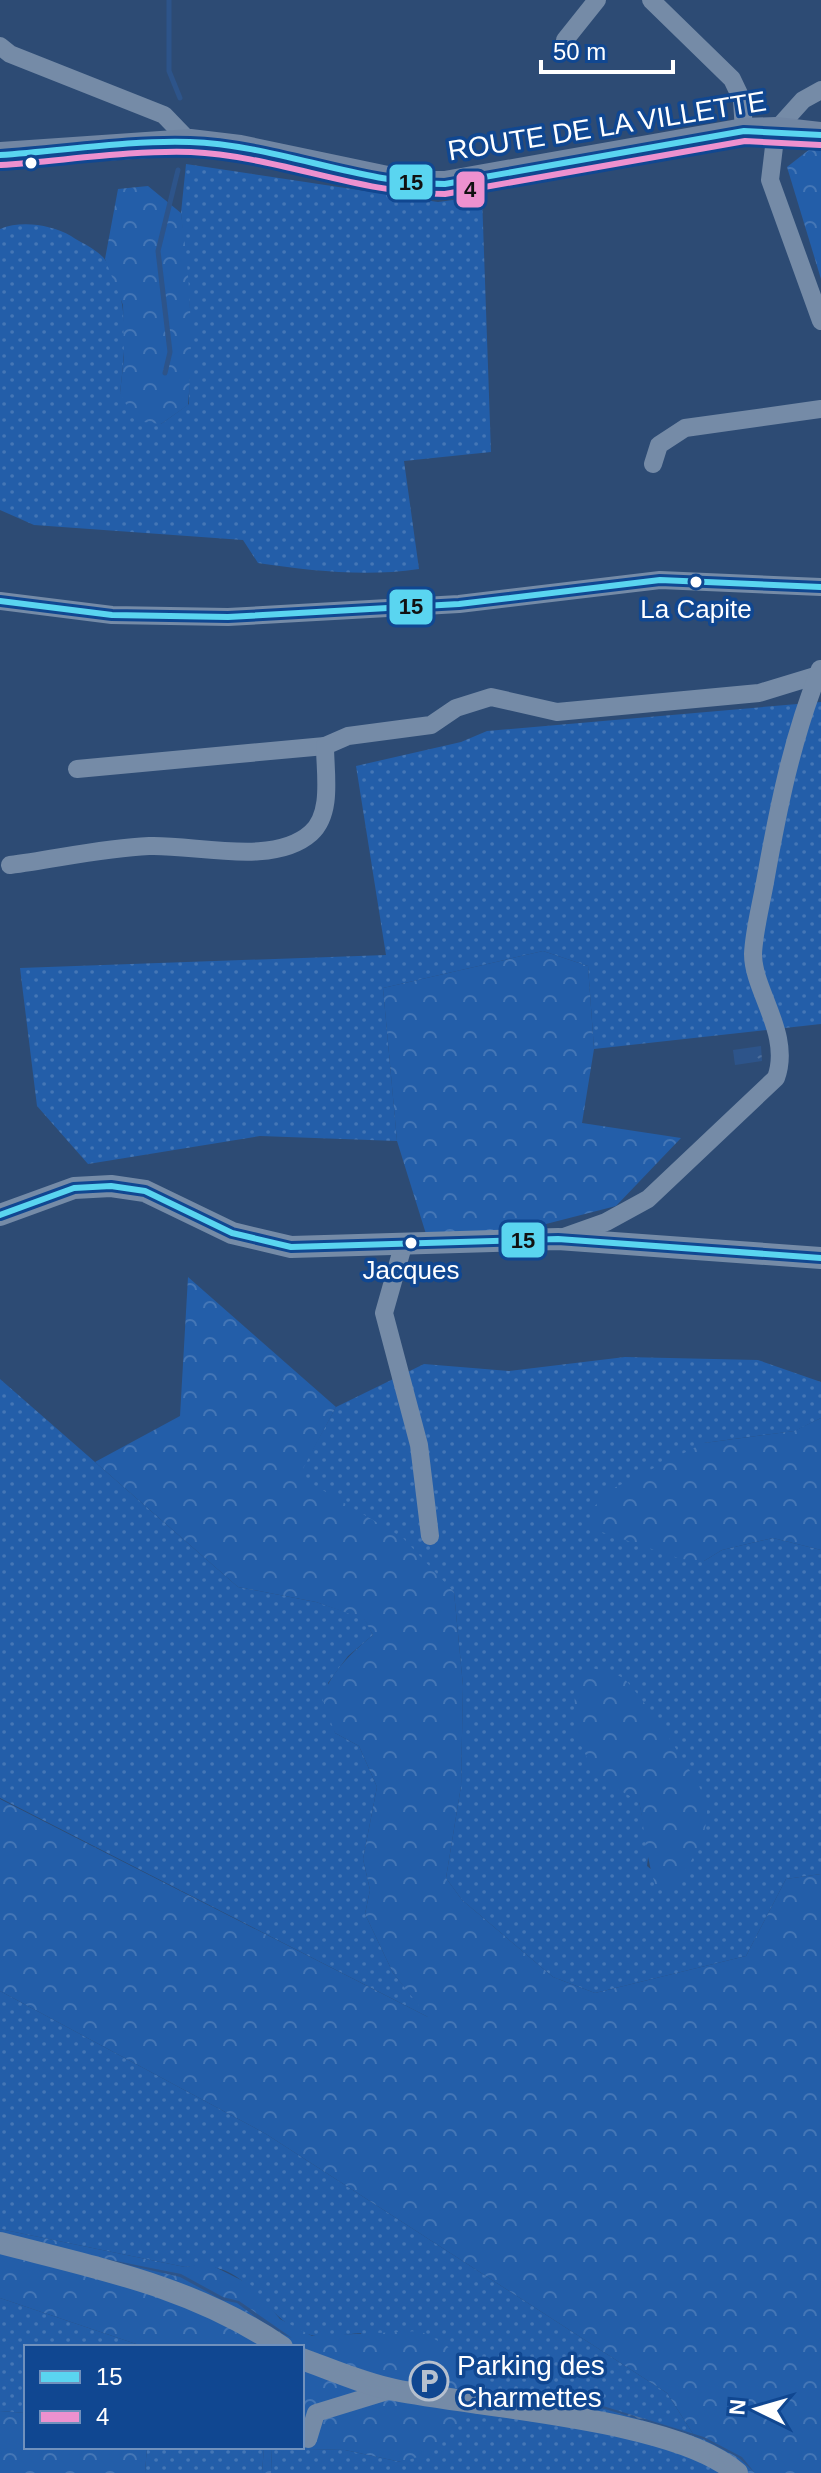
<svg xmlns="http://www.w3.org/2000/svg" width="821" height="2473" viewBox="0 0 821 2473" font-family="Arial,sans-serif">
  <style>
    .grass { fill: url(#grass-dots); fill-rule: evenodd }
    .forest { fill: url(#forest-crowns) }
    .water { fill: url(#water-ripples) }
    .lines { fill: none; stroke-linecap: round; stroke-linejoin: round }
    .stream { stroke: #2d548a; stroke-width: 5 }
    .minor { stroke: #758ba7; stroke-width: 18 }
    .tertiary { stroke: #758ba7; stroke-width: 22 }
    .secondary { stroke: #7186a3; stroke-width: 26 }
    .bus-1-casing { stroke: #104791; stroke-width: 12 }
    .bus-2-casing { stroke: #104791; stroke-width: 12 }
    .bus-1 { stroke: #5ad5f0; stroke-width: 6 }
    .bus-2 { stroke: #ed91cf; stroke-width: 6 }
    .bus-dot { fill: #fff; stroke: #104791; stroke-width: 3 }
    .labels { text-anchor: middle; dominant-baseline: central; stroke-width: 7; stroke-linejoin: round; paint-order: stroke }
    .bus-label { font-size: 26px; fill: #fff; stroke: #104791 }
    .street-label { font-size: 28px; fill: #fff; stroke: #104791 }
    .poi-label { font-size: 28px; fill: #fff; stroke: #104791; text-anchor: start }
    .line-badge { stroke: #104791; stroke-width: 3 }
    .pale-badge-label { font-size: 22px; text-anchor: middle; font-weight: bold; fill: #111 }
  </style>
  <defs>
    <pattern id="grass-dots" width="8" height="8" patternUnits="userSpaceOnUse" patternTransform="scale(2)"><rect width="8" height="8" fill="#235ea9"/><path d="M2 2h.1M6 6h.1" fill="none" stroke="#4476b6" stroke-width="1.8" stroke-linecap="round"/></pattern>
    <pattern id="forest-crowns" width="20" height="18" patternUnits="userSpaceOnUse" patternTransform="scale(2)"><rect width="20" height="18" fill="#235ea9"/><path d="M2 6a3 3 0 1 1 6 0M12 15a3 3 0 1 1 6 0" fill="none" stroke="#4476b6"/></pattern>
    <pattern id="water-ripples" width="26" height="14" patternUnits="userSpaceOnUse" patternTransform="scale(2)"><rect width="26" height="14" fill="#2d548a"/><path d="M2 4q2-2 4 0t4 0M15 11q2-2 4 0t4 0" fill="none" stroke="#4c6e9c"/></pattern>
  </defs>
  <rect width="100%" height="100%" fill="#2d4b74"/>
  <g class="grass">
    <path d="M186,164L438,202L482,196L491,452L404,461L419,569C365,577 313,571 258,563L243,540L34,525L0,510V229C22,220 51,225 71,236C81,243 99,250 106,261C131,300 125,350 120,393L161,424L189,404L190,310L181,213Z"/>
    <path d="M821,702V1024L594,1049L588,966L543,951L383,988L397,1141L260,1136L88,1164L37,1106L20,968L386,955L356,766L461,742L487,731Z"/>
    <path d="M625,1357L758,1360L821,1382V1418L795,1431L704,1443V1561L722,1550L773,1538L821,1550V1874L786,1879L746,1956L595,1993L553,1977L462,1900L446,1878L461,1786L463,1686L454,1592L298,1476L336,1407L424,1364L509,1371ZM639,1801L673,1887L647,1866L649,1850Z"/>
    <path d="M0,1379L238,1587L316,1602L364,1618L373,1635L348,1656L328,1683L335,1733L359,1746L377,1787L363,1859L370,1890L365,1914L393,1973L430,2018L0,1798Z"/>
    <path d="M0,1991L266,2134L667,2393L718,2473H271L272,2448L345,2450L401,2462L361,2333C347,2334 325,2339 311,2335C260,2322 253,2256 185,2267L0,2229Z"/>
    <path d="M0,2298L145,2347H26V2413L0,2411Z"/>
    <path d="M147,2447H264L262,2473H145Z"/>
  </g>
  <g class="forest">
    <path d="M810,149L821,150V279L787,167Z"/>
    <path d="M148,186L181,213C190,277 194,341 188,405L161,424L135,421L120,393L124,357L123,305L105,259L118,189Z"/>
    <path d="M543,951L588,966L594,1049L582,1123L681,1138L616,1206L503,1235L426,1234L397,1141L383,988Z"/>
    <path d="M188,1277L336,1407L299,1476L403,1538L454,1592L463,1686L461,1786L446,1878L462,1900L553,1977L595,1993L746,1956L786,1879L821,1874V2473H718L667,2393L266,2134L0,1991V1799L428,2017L393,1973L365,1914L370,1890L363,1859L377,1787L359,1746L335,1733L322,1698C332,1671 351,1653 373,1635L364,1619L316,1602L238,1587L95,1462L180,1416Z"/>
    <path d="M821,1418V1550L773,1538L722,1550L704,1561L681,1559L593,1529V1508L608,1491L704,1443L794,1431Z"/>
    <path d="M588,1667C598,1670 614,1672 623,1678C637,1688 703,1785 706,1802C712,1831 690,1866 673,1887L657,1889C646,1861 645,1831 639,1801L597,1778L574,1731L575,1681Z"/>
    <path d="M0,2229L185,2267L207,2263L251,2285L280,2319L312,2336L420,2331L447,2346L485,2377L461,2420L421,2456L401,2462L345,2450L272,2448L271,2473H262L264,2447H302V2347H145L0,2298Z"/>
    <path d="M0,2411L26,2413V2447H147L145,2473H0Z"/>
  </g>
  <g class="water">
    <path d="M761,1046L762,1061L735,1065L733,1050Z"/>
    <path d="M76,2253L181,2274L223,2297L239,2301L292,2338L271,2329L237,2303L222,2300L180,2277Z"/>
    <path d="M543,2397L603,2406L704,2437L742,2457L755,2473L739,2458L703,2439L605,2409L543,2400Z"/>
  </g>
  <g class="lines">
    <g class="stream">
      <path d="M169,0V71L180,98"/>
      <path d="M165,373L170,352L158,251L178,170"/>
    </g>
    <g class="minor">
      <path d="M651,0L732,79L742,100L744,131"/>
      <path d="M565,40L597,0"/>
      <path d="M0,46L10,54L164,115L190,142"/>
      <path d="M821,90L803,100L776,130L770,180L821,321"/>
      <path d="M653,464L659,445L685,428L821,409"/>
      <path d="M0,601L112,615L228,617L459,604L660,580L821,587"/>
      <path d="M77,769L325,746"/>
      <path d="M10,865C56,859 103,848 149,846C195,844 273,867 311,833C333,813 325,773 325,746L348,736L431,725L456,708L491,697L557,712L759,693L818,675"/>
      <path d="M561,1238L606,1222L648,1199L776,1078C792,1034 753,991 753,954C754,931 761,905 765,882C778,809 792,738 820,669"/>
      <path d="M403,1246L384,1313L419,1445L430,1536"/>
      <path d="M308,2439L316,2413L391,2390"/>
    </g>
    <g class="tertiary">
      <path d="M0,1215L74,1188L111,1186L145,1191L232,1233L291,1247L558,1239L821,1258"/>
      <path d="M0,2243C101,2269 194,2287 282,2347"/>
      <path d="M302,2359C332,2370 364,2384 395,2390C479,2407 677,2419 737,2473"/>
    </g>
    <path class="secondary" d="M0,155L190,142L240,148L411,184H445L744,131L776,130L821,135"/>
    <g class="bus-1-casing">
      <g id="bus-1">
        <path d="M0,155C62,151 128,140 190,142C277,145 359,184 445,184L744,131L821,135"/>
        <path d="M0,601L112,615L228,617L459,604L660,580L821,587"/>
        <path d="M0,1215L74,1188L111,1186L145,1191L232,1233L291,1247L558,1239L821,1258"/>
      </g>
    </g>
    <g class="bus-2-casing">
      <path id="bus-2" d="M1,165C61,161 132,150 191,152C277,156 359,194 445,194L745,141L820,145"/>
    </g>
    <use href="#bus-1" class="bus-1"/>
    <use href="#bus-2" class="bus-2"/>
  </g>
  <defs>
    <g id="parking-ring" transform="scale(2)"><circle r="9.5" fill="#104791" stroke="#b6c0ce" stroke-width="1.5"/><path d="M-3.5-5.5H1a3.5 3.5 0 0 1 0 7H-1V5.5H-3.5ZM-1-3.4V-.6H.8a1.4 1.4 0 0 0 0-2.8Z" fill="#b6c0ce"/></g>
  </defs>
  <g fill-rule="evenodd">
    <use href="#parking-ring" x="429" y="2381"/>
  </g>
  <g class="bus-dot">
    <circle cx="31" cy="163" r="7"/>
    <circle cx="696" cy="582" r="7"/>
    <circle cx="411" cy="1243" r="7"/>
  </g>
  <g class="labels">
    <g class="bus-label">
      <text x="696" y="609">La Capite</text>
      <text x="411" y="1270">Jacques</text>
    </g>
    <g class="street-label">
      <text transform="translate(607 126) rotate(-9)">ROUTE DE LA VILLETTE</text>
    </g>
    <g class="poi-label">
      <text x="457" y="2365">Parking des<tspan x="457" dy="32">Charmettes</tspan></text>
    </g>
  </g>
  <g class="line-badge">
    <rect x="388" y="163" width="46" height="38" rx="8" fill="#5ad5f0"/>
    <rect x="455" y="170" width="31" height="39" rx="8" fill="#ed91cf"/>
    <rect x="388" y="588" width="46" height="38" rx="8" fill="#5ad5f0"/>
    <rect x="500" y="1221" width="46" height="38" rx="8" fill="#5ad5f0"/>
  </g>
  <g class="pale-badge-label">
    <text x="411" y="190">15</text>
    <text x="470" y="197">4</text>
    <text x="411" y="614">15</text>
    <text x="523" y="1248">15</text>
  </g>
  <rect x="24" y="2345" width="280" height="104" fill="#104791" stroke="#7091bd" stroke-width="2"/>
  <rect x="40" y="2371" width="40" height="12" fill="#5ad5f0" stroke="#7091bd" stroke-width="2"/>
  <text x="96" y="2385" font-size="24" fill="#ffffff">15</text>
  <rect x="40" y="2411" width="40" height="12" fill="#ed91cf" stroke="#7091bd" stroke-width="2"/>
  <text x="96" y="2425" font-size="24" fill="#ffffff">4</text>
  <g transform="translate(757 2409) rotate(275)" stroke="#104791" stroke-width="6" paint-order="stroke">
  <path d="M0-6L14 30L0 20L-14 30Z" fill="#ffffff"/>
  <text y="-12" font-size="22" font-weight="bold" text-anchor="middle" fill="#ffffff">N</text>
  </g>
  <path d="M541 60v12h132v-12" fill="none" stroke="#ffffff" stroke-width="4"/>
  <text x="553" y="60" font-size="24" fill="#ffffff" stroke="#104791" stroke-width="6" paint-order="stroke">50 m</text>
</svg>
